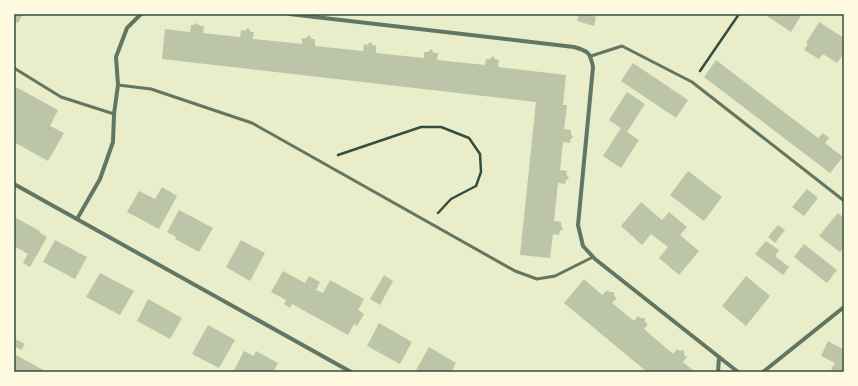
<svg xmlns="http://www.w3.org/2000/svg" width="858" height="386" viewBox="0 0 858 386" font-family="Helvetica,sans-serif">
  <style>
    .building { fill: #bcc5a7 }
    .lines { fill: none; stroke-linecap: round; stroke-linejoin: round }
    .path { stroke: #344e41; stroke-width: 2.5 }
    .service { stroke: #617663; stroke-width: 3 }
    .minor { stroke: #617663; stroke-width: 4 }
    .neatline { fill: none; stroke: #344e41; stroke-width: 1.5 }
  </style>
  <rect width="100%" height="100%" fill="#e9edc9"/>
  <g class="building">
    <path d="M14,14H23L18,23L14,21Z"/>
    <path d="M579,14H586L596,17L594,26L577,21Z"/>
    <path d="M764,14H802L791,32Z"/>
    <path d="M819,22L844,38V53L837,63L823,54L819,59L804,50L808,44L806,43Z"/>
    <path d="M197,23L200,26H204L203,33L240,37L241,30L245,31L248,28L251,32H254L253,39L302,44V38H306L309,35L312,39H315V46L363,51L364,44L367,45L370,42L373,45L376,46V53L424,58V52H428L431,49L434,53H438L437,60L485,65L486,59H490L493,56L495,59L499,60L498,67L566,75L563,105H567L564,129L571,130V134L573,137L570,140V143L563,142L560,170L567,171L566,174L569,178L566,180L565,184L558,183L554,221L561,222V225L563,229L560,231L559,235L553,234L550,258L520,255L536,102L162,59L165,29L190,32L191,25H194Z"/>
    <path d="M716,60L818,138L823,133L829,138L825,143L843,157L830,173L704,77Z"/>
    <path d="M633,63L688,100L676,118L621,81Z"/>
    <path d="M14,86L58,110L50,126L64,133L48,161L14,142Z"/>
    <path d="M627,92L645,104L627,132L639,140L621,168L603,156L621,128L609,120Z"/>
    <path d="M688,171L722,197L704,221L670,195Z"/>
    <path d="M162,187L177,196L159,229L127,212L139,191L155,199Z"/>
    <path d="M807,189L818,198L804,216L792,207Z"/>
    <path d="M641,202L662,220L669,212L687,227L680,235L699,251L679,275L659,258L668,247L651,234L642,245L621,226Z"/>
    <path d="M179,210L213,228L199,252L175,239L176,237L167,232Z"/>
    <path d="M838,213L844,218V246L840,252L819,236Z"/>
    <path d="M14,217L40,231L39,232L47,237L30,267L23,263L28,254L14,246Z"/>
    <path d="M778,225L785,230L775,243L768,237Z"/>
    <path d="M55,240L87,257L75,279L43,262Z"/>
    <path d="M241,240L265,253L250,281L226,267Z"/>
    <path d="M766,241L779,250L775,256L789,267L783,275L755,254Z"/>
    <path d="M804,244L837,270L827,283L794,257Z"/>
    <path d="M283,271L305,283L309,276L320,282L316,290L323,293L330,280L364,299L358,310L364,314L357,326L354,324L348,335L292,304L290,308L284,304L286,300L271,292Z"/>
    <path d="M100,273L134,291L120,315L86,297Z"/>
    <path d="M384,275L393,281L380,305L370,299Z"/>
    <path d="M746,276L770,296L746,326L722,306Z"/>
    <path d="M584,279L602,295L607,290L610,292H614V296L617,298L612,303L634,321L638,316L641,318H645V322L648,324L644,329L673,354L677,349L680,351L684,350V355L687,357L683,362L695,372H647L564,303Z"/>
    <path d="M148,299L182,318L170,339L137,321Z"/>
    <path d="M379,323L412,342L400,364L367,346Z"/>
    <path d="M208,325L235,340L219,368L192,354Z"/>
    <path d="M15,339L25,344L21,350L14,346Z"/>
    <path d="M828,341L844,350V372H837L831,369L835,363L821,356Z"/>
    <path d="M429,347L456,363L451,372H415Z"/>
    <path d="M244,351L254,356L256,351L278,363L273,372H233Z"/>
    <path d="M14,354L47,372H14Z"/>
  </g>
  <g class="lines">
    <g class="path">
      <path d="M700,71L739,14"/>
      <path d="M338,155L421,127H441L469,138L480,154L481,172L476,186L451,199L438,213"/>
    </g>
    <g class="service">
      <path d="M591,56L622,46L692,82L843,200"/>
      <path d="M14,68L61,97L114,114"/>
      <path d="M118,85L151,89L252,123L515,271L537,279L555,276L593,257"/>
    </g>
    <g class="minor">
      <path d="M289,14L574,47C588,51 590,52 593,67L578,225L583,246L595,259L738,372"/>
      <path d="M14,184L351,372"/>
      <path d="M77,219L100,179L113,142L114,114L118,85L116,57L127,28L141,14"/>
      <path d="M718,372L719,357"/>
      <path d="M763,372L844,307"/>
    </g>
  </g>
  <rect width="858" height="386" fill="none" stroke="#fefae0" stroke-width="30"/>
  <rect x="15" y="15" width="828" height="356" class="neatline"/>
</svg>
